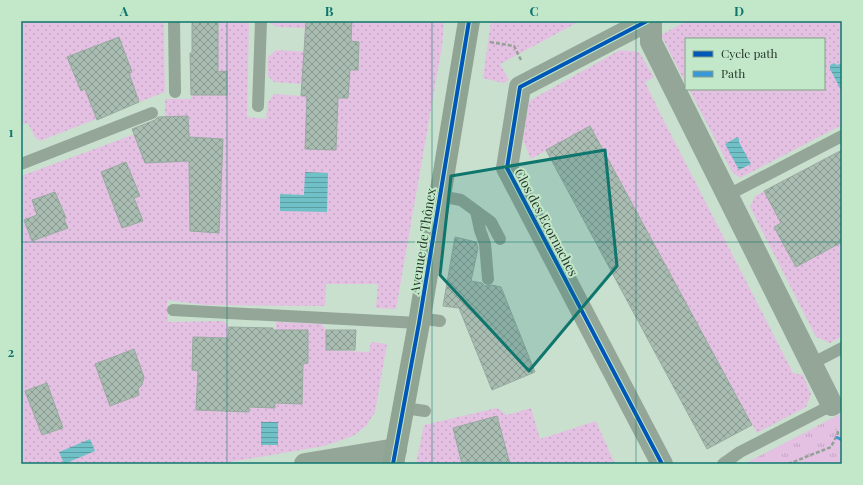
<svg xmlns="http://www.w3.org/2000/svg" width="863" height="485" viewBox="0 0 863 485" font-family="'Playfair Display',serif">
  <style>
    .grass { fill: url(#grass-dots) }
    .park { fill: url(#park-tufts) }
    .water { fill: url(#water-rules) }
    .building { fill: url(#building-cross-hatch); stroke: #97aa9f }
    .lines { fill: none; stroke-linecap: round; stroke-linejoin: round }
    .path { stroke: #93a295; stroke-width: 2.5; stroke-dasharray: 4 2; stroke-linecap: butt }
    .lane { stroke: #94a698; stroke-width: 12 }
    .street { stroke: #94a698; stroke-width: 22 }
    .secondary { stroke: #90a494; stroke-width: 22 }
    .quiet { stroke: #3b98d7; stroke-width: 3; stroke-dasharray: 6 3; stroke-linecap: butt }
    .cycleway-casing { stroke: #c2e8c9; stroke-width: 6 }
    .cycleway { stroke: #0057b8; stroke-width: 4 }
    .marked { fill: #0f766e; fill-opacity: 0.2; stroke: #0f766e; stroke-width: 3; stroke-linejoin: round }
    .grid { fill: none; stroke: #0f766e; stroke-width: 1; stroke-opacity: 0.55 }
    .labels { text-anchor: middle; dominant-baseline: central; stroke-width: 4; stroke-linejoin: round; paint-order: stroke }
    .street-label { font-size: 13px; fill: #27362a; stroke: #c2e8c9 }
    .neatline { fill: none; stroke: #0f766e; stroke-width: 1.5 }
    .grid-label { font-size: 13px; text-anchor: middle; font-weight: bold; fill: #0f766e }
  </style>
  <defs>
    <pattern id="grass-dots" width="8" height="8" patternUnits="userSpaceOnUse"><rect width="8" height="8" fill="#e4c0e2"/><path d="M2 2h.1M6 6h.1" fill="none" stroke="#c4a6c2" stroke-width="1.8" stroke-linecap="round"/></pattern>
    <pattern id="park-tufts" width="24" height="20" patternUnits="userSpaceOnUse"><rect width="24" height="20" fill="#e4c0e2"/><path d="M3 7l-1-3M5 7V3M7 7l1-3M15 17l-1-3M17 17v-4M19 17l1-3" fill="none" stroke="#c4a6c2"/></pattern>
    <pattern id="water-rules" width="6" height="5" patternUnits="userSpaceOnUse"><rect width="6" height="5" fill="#70c0c7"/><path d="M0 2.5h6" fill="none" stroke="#5c9da2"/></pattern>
    <pattern id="building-cross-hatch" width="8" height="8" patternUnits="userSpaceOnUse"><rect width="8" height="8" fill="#a9bcb1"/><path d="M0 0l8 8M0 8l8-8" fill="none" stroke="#8a9a90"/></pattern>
  </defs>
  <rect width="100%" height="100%" fill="#cae0cf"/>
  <g class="grass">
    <path d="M21,21H164L165,92L40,141L35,137L28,123L21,125Z"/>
    <path d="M219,21H249L247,117L266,119L268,102L274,94L301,96L302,84L274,82L268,76V57L276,50L311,52V39H304L305,28L277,27L270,23V21H444L442,46L396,309L376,308L378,284H326L325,306L205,305L167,300L168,322L224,321L229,327L228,338L193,337L192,370L198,371L196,410L249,412V407L275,408V403L302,404L303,364L308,363V331L276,330V322L322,324L326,330V350L369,352L371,342L387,344L375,412L366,426L353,436L324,446L218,464H21V176L165,123V99H191L190,53H192L213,31L219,30Z"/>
    <path d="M491,21H580L500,64L509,80L503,83L483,78Z"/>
    <path d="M686,21H842V125L740,178L732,172L689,89H824V39H686V84L661,35Z"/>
    <path d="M620,50L639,52L654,77L645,82L663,119L793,373L803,375L811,394L806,407L757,433L725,376L590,126L531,159L523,140L529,101Z"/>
    <path d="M842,150V336L830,343L816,337L750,207L755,196Z"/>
    <path d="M497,408L507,415L531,408L540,439L596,421L615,464H416L424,425Z"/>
  </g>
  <path class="park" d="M842,413V464H744Z"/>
  <g class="water">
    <path d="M834,63L837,65L842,63V92L830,69V65Z"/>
    <path d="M737,137L739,139V142L751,164L739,170L725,144Z"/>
    <path d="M305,172L328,173L327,212L280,211V194L304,195Z"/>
    <rect x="261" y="422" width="17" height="23"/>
    <path d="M90,439L95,451L64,464L59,452Z"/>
  </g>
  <g class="building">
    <path d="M192,21H218V72L227,71V95H191L190,53H192Z"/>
    <path d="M306,21H352L351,41L359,42L358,70H350L348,98H338L336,150L305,149L307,96H301Z"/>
    <path d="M119,37L132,72L129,73L139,102L97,120L85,89L81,91L67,57Z"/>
    <path d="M188,116L189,137L223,139L219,233L190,231L189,161L145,163L132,129L155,120L158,117Z"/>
    <path d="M590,126L752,425L707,449L546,150Z"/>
    <path d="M842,150V242L796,267L774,227L781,223L764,191Z"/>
    <path d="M126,162L140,196L134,198L143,221L122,228L101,172Z"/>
    <path d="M55,192L66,218L64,219L68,228L32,241L24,220L37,215L32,200Z"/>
    <path d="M455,237L476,242L478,248L471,281L482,283L485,286L492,285L501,287L535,372L492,390L459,308L443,306Z"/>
    <path d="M229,327L273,328V330H308V363L303,364L302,404L275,403V408L249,407V412L196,410L198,371L192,370L193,337L228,338Z"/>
    <path d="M326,330H356L355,350H326Z"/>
    <path d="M134,349L144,377L142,385L138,389L139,395L110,406L95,364Z"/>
    <path d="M47,383L63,428L42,435L25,391Z"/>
    <path d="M497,416L510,464H462L453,428Z"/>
  </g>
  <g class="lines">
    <g class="path">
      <path d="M490,42L514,46L521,60"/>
      <path d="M788,464L831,447L838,433L836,429"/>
    </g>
    <g class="lane">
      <path d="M174,21L175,92"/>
      <path d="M258,106L261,21"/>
      <path d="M21,164L152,113"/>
      <path d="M728,195L842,136"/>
      <path d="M440,196L461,200L491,222L500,239"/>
      <path d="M476,211L480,230L485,244L488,279"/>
      <path d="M173,310L419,323"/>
      <path d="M419,318L440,321"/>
      <path d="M811,364L842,348"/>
      <path d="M404,408L425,411"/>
      <path d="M723,464L740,452L832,405"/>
    </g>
    <g class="street">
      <path d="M647,21L520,87L507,168L662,464"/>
      <path d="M651,21V42L832,405"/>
      <path d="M305,464L396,449"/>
    </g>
    <path class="secondary" d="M393,464L419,323L469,21"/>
    <path class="quiet" d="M836,437L842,440"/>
    <g class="cycleway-casing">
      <g id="cycleway">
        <path d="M647,21L520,87L507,168L662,464"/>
        <path d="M393,464L419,323L469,21"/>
      </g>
    </g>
    <use href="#cycleway" class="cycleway"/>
  </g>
  <path class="marked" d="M605,150L617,266L529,371L440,275L451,176Z"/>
  <path class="grid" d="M227,21V464M432,21V464M636,21V464M21,242H842"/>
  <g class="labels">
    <g class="street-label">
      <text transform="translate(547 222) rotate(62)">Clos des Ecornaches</text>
      <text transform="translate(422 241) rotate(-81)">Avenue de Thônex</text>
    </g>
  </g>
  <rect width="863" height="485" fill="none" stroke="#c2e8c9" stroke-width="44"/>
  <rect x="685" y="38" width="140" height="52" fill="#c2e8c9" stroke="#84a189"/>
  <rect x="693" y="51" width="20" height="6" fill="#0057b8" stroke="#84a189"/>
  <text x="721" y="58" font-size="12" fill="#27362a">Cycle path</text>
  <rect x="693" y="71" width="20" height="6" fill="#3b98d7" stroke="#84a189"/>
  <text x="721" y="78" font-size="12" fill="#27362a">Path</text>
  <rect x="22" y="22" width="819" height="441" class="neatline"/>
  <g class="grid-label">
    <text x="124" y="16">A</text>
    <text x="329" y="16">B</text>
    <text x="534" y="16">C</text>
    <text x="739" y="16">D</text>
    <text x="11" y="137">1</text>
    <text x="11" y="357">2</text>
  </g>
</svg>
